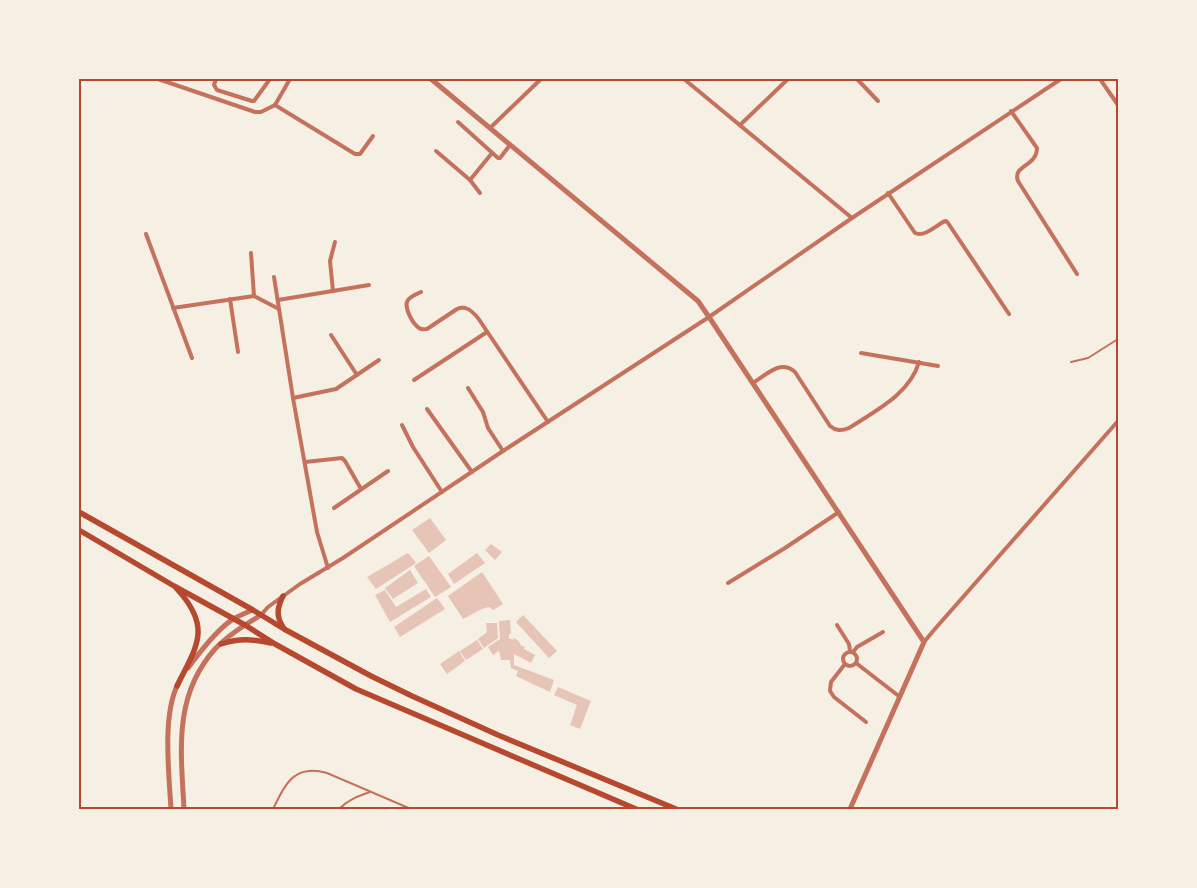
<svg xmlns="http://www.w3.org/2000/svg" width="1197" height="888" viewBox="0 0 1197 888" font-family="'DejaVu Sans',sans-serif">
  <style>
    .building { fill: #e6c5b7 }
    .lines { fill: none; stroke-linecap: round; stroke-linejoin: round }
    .service { stroke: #c5725c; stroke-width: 2 }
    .minor { stroke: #c5725c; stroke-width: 4 }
    .tertiary { stroke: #c5725c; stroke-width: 5 }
    .secondary { stroke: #b5482f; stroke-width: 5.5 }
    .neatline { fill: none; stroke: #b5482f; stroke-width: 2 }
  </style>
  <rect width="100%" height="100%" fill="#f6efe4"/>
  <g class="building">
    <path d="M430,518L446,540L429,553L412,530Z"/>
    <path d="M491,544L502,552L495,560L485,550Z"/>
    <path d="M408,553L416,563L376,589L367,577Z"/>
    <path d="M477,553L485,563L454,584L448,574Z"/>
    <path d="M429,556L451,587L435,597L414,566Z"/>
    <path d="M410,570L418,583L393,599L385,588Z"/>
    <path d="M482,572L503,604L493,610L489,607L482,609L463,619L448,596Z"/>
    <path d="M426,589L431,597L390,622L375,595L385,590L396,607Z"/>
    <path d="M437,598L445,609L400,637L394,627Z"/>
    <path d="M523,615L557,651L549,658L516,622Z"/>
    <path d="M510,620L511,634H509V638L513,640L514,638L519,641V642L521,644L520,645L525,647L524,649L535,655L531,663L514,654V665L554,680L550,692L516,676L518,671L511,668L510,660H501L499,651L493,655L488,647L500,639L499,621Z"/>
    <path d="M486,623H497L498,638L484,648L478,639L487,632Z"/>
    <path d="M477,640L483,649L466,660L460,651Z"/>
    <path d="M459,651L465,661L447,674L440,664Z"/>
    <path d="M558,687L591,701L580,729L570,725L577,705L554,695Z"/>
  </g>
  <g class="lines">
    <g class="service">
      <path d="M1071,362L1088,358L1118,339"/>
      <path d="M273,809C286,783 294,764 327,773L411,809"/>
      <path d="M339,809C348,800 358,796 370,792"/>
    </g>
    <g class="minor">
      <path d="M158,79L255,112H261L275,105"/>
      <path d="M216,79L214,85L217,90L252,101H254L270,79"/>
      <path d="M684,79L852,218"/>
      <path d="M857,79L878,101"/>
      <path d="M1100,79L1118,105"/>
      <path d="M275,105L355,154H360L373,136"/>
      <path d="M275,105L290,79"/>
      <path d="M1011,111L1037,148C1037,167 1012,165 1018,181L1077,274"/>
      <path d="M458,122L498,158H500L510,145"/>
      <path d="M740,125L788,79"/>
      <path d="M490,128L541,79"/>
      <path d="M436,151L470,180L480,193"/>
      <path d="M470,180L492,153"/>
      <path d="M888,193L915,233C924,237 935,227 943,222L946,221L948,223L1009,314"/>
      <path d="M146,234L192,358"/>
      <path d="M251,253L254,296"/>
      <path d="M274,277L293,398L317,532L328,568"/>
      <path d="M333,291L330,261L335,242"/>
      <path d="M421,292C417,294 411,296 408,300C403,307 413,324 419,328C422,330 424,329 427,329L457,309C466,305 472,311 478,318L548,422"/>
      <path d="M230,299L238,352"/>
      <path d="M278,300L369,285"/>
      <path d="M173,308L254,296L279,309"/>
      <path d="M331,335L357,375"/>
      <path d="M861,353L938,366"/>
      <path d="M414,380L487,332"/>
      <path d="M753,383C766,375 780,359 795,372L830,426C836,431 841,431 849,428C875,411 910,394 919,362"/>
      <path d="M468,388L483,412L488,428L503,451"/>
      <path d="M293,398L336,389L379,360"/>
      <path d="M427,409L472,472"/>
      <path d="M402,425L413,447L442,492"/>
      <path d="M305,462L342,458L345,461L361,489"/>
      <path d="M334,508L388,471"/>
      <path d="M728,583L785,548L839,512"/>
      <path d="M261,615L268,607L300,584L343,558L503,451L709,317L852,218L1061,79"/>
      <path d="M837,625L849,644L850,651"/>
      <path d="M924,642L934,630L1118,421"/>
      <circle cx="850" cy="659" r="7"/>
      <path d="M853,652L857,647L883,632"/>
      <path d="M856,663L900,697"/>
      <path d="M845,664L831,682L830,691L834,697L866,722"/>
    </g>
    <g class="tertiary">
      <path d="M431,79L698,301L709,317L924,642L850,809"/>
      <path d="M188,668C199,653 219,627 235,618C241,615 247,612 253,610"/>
      <path d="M171,809C169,774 162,715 178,684"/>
      <path d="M184,809C181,751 173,696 215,649C228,635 245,625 261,615"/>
    </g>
    <g class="secondary">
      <path d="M79,512L253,610L284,629L371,676L412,696L498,735L676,809"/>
      <path d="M79,530L174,586L245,625L275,644L356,689L636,809"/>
      <path d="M283,596C277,608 276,616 283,627"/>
      <path d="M221,644C240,638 251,639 271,643"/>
      <path d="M177,686C196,647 213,628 177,589"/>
    </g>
  </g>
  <rect width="1197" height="888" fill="none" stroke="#f6efe4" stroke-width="160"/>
  <rect x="80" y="80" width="1037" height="728" class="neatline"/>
</svg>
